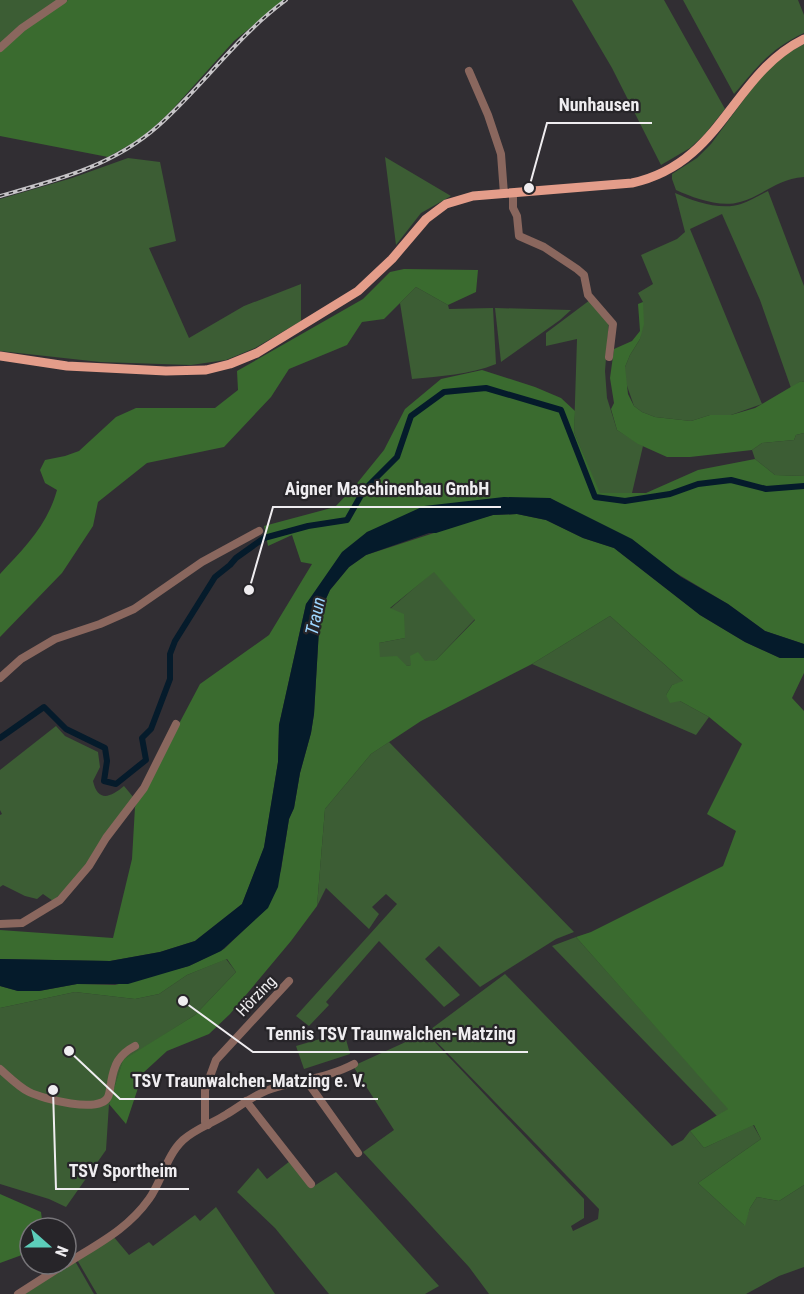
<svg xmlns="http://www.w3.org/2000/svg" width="804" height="1294" viewBox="0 0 804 1294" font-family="'Roboto Condensed',sans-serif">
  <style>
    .green { fill: #3c5d34 }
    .forest { fill: #3a6b2f; fill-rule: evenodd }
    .water { fill: #051b2b }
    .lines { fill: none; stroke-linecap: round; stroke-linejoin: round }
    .canal { stroke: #051b2b; stroke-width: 6 }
    .minor { stroke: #8a675e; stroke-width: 8 }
    .major { stroke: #e49d8a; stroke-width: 9 }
    .rail-casing { stroke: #c6c4c7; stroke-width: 4 }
    .rail { stroke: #272529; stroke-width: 1.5; stroke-dasharray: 4.5; stroke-linecap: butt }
    .labels { text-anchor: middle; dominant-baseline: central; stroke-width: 4.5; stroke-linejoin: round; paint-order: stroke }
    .street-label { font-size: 16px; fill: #efedf0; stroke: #272529 }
    .water-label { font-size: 18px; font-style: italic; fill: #9ed6ff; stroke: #272529 }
    .leader { fill: none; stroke: #efedf0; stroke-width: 2 }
    .callout-dot { fill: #efedf0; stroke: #272529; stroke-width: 2 }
    .callout-label { font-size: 18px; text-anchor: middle; font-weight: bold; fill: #efedf0; stroke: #272529; stroke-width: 4.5; stroke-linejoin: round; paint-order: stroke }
  </style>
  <rect width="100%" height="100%" fill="#312e33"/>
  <g class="green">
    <path d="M0,0H58L0,44Z"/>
    <path d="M572,0H664L725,109L704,135L690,148L661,165L612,68Z"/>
    <path d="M683,0H798L804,15V33C770,49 758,66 734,94Z"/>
    <path d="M804,44V177C776,179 763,196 740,202C720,208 694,198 676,190L672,179V174L697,158L711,144L759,79L779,58Z"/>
    <path d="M385,157L451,196L421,213L396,245Z"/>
    <path d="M128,158L160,162L176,241L149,248L189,338L244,306L301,284V321L255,348L226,360L191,365L100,362L0,351V199L72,178Z"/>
    <path d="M768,191L804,286V382L801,381L791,388L760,300L722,214L690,229L762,404L731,415H710L691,421L655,417L642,412L634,406L625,380V367L630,355L640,339L643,302L638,293L653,284L641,255L677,239L685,232L675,193C693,201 721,211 741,204C750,201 759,195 768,191Z"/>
    <path d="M416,287L448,305L449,309L493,308L496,364C469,375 441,376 412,379L400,303Z"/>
    <path d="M590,300L609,321L605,371L607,398L617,430L643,446L632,493H599L574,432L577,339L546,346V333Z"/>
    <path d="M495,308L571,310L560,320L501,362Z"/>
    <path d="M804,433V476L775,475L755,459L752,450L762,443L794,440L796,435Z"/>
    <path d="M434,571L475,619L436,660L407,666L379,657V643L405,638L390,609Z"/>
    <path d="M610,616L684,682L672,685L666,695L680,701L709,717L696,735L532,664Z"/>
    <path d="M56,726L65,736L98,752L100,767L93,781C98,803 111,797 124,786L134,798C109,834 86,872 53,901L43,894L37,899L25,896L3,885L0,887V815L2,814L0,810V770Z"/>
    <path d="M389,742L574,932L556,939L480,987L439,946L425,959L460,995L444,1007L379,941L326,1002L329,1005L309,1026L296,1016L397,904L386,894L372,907L379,914L369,929L326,888L317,906L325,809L371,754Z"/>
    <path d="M576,937L729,1109L717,1116L552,946Z"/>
    <path d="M226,959L236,972L195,1015L123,1061L109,1104L106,1150L66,1207L49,1199L0,1184V1008L75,992L135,999L159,994L187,975Z"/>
    <path d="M505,974L672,1146L683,1140L690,1131L704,1148L753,1125L761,1139L698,1183L744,1225L750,1208L757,1197L779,1201L804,1185V1267L779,1276L746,1294H489L469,1267L363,1152L394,1130L353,1066L421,1035L430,1037L584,1199V1218L571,1226L573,1231L598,1219L599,1209L427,1032Z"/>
    <path d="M344,1032L350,1054L304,1069L296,1046Z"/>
    <path d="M290,1161L311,1188L336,1172L439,1286L425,1294H329L275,1228L237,1192L258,1168L267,1179Z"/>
    <path d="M216,1207L275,1294H97L76,1258L113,1236L129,1255L149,1242L153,1246L195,1215L200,1221Z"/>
    <path d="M75,1261L94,1294H25L26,1293Z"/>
  </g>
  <g class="forest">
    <path d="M68,0H284L234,41L171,111L154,127L138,140L108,157L0,136V50L43,15Z"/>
    <path d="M404,269L478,270L476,292L448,305L416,287L384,319L362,322L347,345L289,369L271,397L224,447L147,463L98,502L93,526L62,573L0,637V574C25,547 47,526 57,490L45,483L40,470L45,460L65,456L79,451L116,417L136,408H215L238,390L237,371L363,299L390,272Z"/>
    <path d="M643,302L644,324L640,339L630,355L625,367L628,394L634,406L642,412L655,417L691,421L710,415H731L755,408L801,381L804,382V433L796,435L794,440L762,443L752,450L690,457H667L638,444L617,430L611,409L614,403L610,378L614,349L632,341L640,331L638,304Z"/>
    <path d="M482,370L535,387L561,398L575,411L574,432L600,493H646L698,470L755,459L775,475L804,476V644L765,631L728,604L550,498L367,532L306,604L279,725L278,762L264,848L242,904L195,941L160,952L110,961L0,959V930L113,938L132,859L135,807L200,684L269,635L312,564L301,562L292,535L268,546L264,526L335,507L354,487L384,450L405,409L441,379Z"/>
    <path d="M517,514L546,520L583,538L614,548L700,615L745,642L780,658H804V673L792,698L804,711V1185L779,1201L757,1197L750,1208L745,1226L698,1183L761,1139L754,1125L704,1148L690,1131L728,1109L576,937L591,932L723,866L736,831L707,814L742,744L709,717L680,701L670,703L666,695L672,685L683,681L610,616L532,664L421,721L371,754L325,809L317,906L291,941L230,1014L209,1034L167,1051L143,1073L126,1124L109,1104L123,1060L195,1015L236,972L227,959L187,975L159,994L135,999L75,992L0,1008V986L18,991H39L77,984L115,985L189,966L224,949L267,908L281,870L289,819L294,808L300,773L311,733L314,714L320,612L330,590L349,567L366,555L471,521L493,515ZM434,572L475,620L436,660L425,661L418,652L410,656L411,665L407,666L397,656L380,657L379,643L405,638L404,614L390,608Z"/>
    <path d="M0,1194L41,1212L43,1228H30V1252L0,1263Z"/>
  </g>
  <path class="water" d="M504,497L550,498L632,539L681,577L728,604L765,631L804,644V658H780L745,642L700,615L614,548L583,538L546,520L517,514L493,515L436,533H429L366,555L349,567L330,590L320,612L314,714L311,733L300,773L294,808L289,819L278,887L268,908L221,951L189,966L128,984H77L39,991H18L0,986V959L110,961L160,952L195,941L242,904L264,847L278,762L279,725L306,604L342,552L367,532L424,506Z"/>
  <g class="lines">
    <path class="canal" d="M0,738L44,707L66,729L105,748L107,761L104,781L116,784L146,760L142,738L151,729L170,679V654L175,641L215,577L230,565L236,558L264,538L308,526L347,520L364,490L397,457L411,416L444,392L486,388L561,410L595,497L625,501L670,494L698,484L731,480L766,489L804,486"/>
    <g class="minor">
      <path d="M0,48L22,28L63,0"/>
      <path d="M469,71L488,115L501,154L504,194"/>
      <path d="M513,194V208L517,216L519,236L544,247L577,269L584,275L588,295L613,324L609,357"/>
      <path d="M0,678L21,659L55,639L100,624L134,609L202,562L259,531"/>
      <path d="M0,924L22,923L60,900L89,866L106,838L144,788L176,724"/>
      <path d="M0,1069C9,1077 19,1087 29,1092C43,1099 100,1114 108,1097C110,1093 110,1087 111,1083C114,1065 118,1055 135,1046"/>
      <path d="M306,1080L358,1153"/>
      <path d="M246,1101L311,1184"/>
      <path d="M208,1125L205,1122V1090L216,1060L289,981"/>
      <path d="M66,1264C97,1244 127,1230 149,1199C162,1181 166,1156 183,1140C195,1129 213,1123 227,1114C242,1105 253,1095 271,1089C298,1080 328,1078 354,1064"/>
      <path d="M18,1294L65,1264"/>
    </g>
    <path class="major" d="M0,356L67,366L166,371L206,370L230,364L257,353L358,291L392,259L426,219L446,204L473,196L632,183C723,163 731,75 804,39"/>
    <g class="rail-casing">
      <path id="rail" d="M0,196C57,180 113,166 158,126C203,86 237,36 286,0"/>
    </g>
    <use href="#rail" class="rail"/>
  </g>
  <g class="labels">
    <g class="street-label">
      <text transform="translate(256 996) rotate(-46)">Hörzing</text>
    </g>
    <g class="water-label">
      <text transform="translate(315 616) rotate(-78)">Traun</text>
    </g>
  </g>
  <path class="leader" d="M529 188L547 123H652M249 590L273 507H501M183 1001L253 1052H528M69 1051L120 1099H378M53 1090L56 1189H189"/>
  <g class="callout-dot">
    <circle cx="529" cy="188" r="6"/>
    <circle cx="249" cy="590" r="6"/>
    <circle cx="183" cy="1001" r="6"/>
    <circle cx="69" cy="1051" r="6"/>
    <circle cx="53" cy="1090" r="6"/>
  </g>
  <g class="callout-label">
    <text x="599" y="111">Nunhausen</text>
    <text x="387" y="495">Aigner Maschinenbau GmbH</text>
    <text x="391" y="1040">Tennis TSV Traunwalchen-Matzing</text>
    <text x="249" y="1087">TSV Traunwalchen-Matzing e. V.</text>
    <text x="123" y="1177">TSV Sportheim</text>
  </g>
  <g transform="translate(48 1246) rotate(111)"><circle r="28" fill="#272529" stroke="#777579" stroke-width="1.5"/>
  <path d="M0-4.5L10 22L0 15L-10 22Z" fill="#5cceba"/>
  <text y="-9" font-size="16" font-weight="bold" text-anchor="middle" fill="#efedf0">N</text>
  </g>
</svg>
